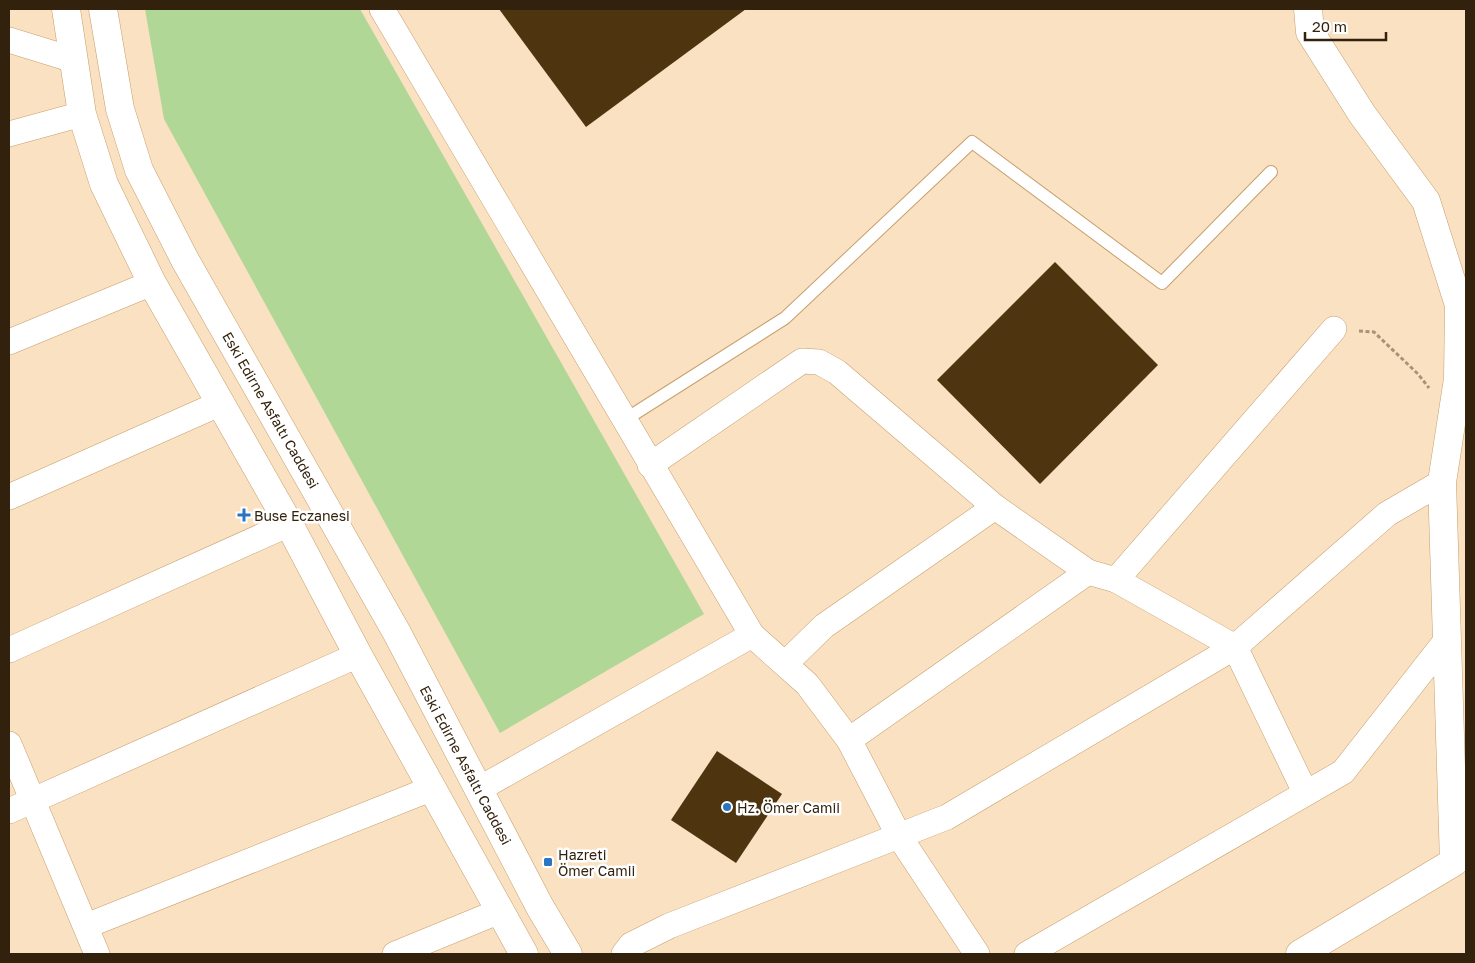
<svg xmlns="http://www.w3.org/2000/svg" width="1475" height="963" viewBox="0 0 1475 963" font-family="'Golos Text',sans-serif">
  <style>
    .green { fill: #b0d796 }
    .building { fill: #4e3510 }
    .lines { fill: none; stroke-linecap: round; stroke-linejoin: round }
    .lane-casing { stroke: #c79f6b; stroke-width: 14 }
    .street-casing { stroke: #c79f6b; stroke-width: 26 }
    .secondary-casing { stroke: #c79f6b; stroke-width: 29 }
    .primary-casing { stroke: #c79f6b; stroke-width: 29 }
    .path { stroke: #a99378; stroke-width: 3; stroke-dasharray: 4 2.5; stroke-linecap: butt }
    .lane { stroke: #fff; stroke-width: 12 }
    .street { stroke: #fff; stroke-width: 25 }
    .secondary { stroke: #fff; stroke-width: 28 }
    .primary { stroke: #fff; stroke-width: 28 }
    .poi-dot { fill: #2a74c4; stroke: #fff; stroke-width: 2 }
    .labels { text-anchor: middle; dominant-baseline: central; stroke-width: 5; stroke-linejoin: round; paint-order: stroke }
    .street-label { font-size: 14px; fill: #32220d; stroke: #fff }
    .poi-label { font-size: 14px; fill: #32220d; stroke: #fff; text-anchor: start }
  </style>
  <rect width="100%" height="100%" fill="#fae1c2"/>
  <path class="green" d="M145,9H360L704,614L500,733L164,119Z"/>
  <g class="building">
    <path d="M499,9H746L586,127Z"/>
    <path d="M1055,262L1158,365L1040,484L937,380Z"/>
    <path d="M717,751L782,794L736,863L671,820Z"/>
  </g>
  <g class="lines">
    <g class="lane-casing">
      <path id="lane" d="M626,419L785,318L972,142L1162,283L1271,172"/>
    </g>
    <g class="street-casing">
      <g id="street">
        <path d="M382,9L752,635L807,684L849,740L899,836L977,954"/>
        <path d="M9,40L74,60"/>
        <path d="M9,134L82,114"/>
        <path d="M9,342L152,283"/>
        <path d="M650,465L802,361L819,362L837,372L995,507"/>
        <path d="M9,497L221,403"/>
        <path d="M1116,580L1235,647L1305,792"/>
        <path d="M9,650L289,524"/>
        <path d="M785,664L824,626L995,507L1088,572"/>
        <path d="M849,740L1088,572L1116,580L1334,329"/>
        <path d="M9,744L97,954"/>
        <path d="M479,789L752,635"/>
        <path d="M9,811L358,655"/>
        <path d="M86,926L433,788"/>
        <path d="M395,954L500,911"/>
        <path d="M624,954L631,945L669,926L947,817L1235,647L1387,514L1442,482"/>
        <path d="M1027,954L1343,772L1445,642"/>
      </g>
    </g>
    <g class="secondary-casing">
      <path id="secondary" d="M1300,954L1454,862L1442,482L1458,379L1459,305L1426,201L1362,114L1310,32L1308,9"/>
    </g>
    <g class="primary-casing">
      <g id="primary">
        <path d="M66,9L82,114L104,184L152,283L289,524L358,655L524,954"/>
        <path d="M103,9L120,109L139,170L185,260L397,633L540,907L568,954"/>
      </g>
    </g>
    <path class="path" d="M1359,331L1374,332L1418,374L1429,388"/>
    <use href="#lane" class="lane"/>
    <use href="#street" class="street"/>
    <use href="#secondary" class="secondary"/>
    <use href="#primary" class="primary"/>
  </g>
  <g class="poi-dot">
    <path d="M241.5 507.5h5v5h5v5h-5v5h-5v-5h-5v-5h5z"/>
    <circle cx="727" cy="807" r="5"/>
    <rect x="543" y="857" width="10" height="10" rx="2.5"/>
  </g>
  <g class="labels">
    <g class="street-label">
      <text transform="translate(271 410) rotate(60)">Eski Edirne Asfaltı Caddesi</text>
      <text transform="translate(466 765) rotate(62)">Eski Edirne Asfaltı Caddesi</text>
    </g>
    <g class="poi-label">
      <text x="254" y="515">Buse Eczanesi</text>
      <text x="737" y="807">Hz. Ömer Camii</text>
      <text x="558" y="854">Hazreti<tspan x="558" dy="16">Ömer Camii</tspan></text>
    </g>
  </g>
  <rect width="1475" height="963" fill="none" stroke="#32220d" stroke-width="20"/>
  <path d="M1305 32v8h81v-8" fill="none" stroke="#32220d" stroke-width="2.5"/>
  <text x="1312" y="32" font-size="15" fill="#32220d" stroke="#ffffff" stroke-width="4" paint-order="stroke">20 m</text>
</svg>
